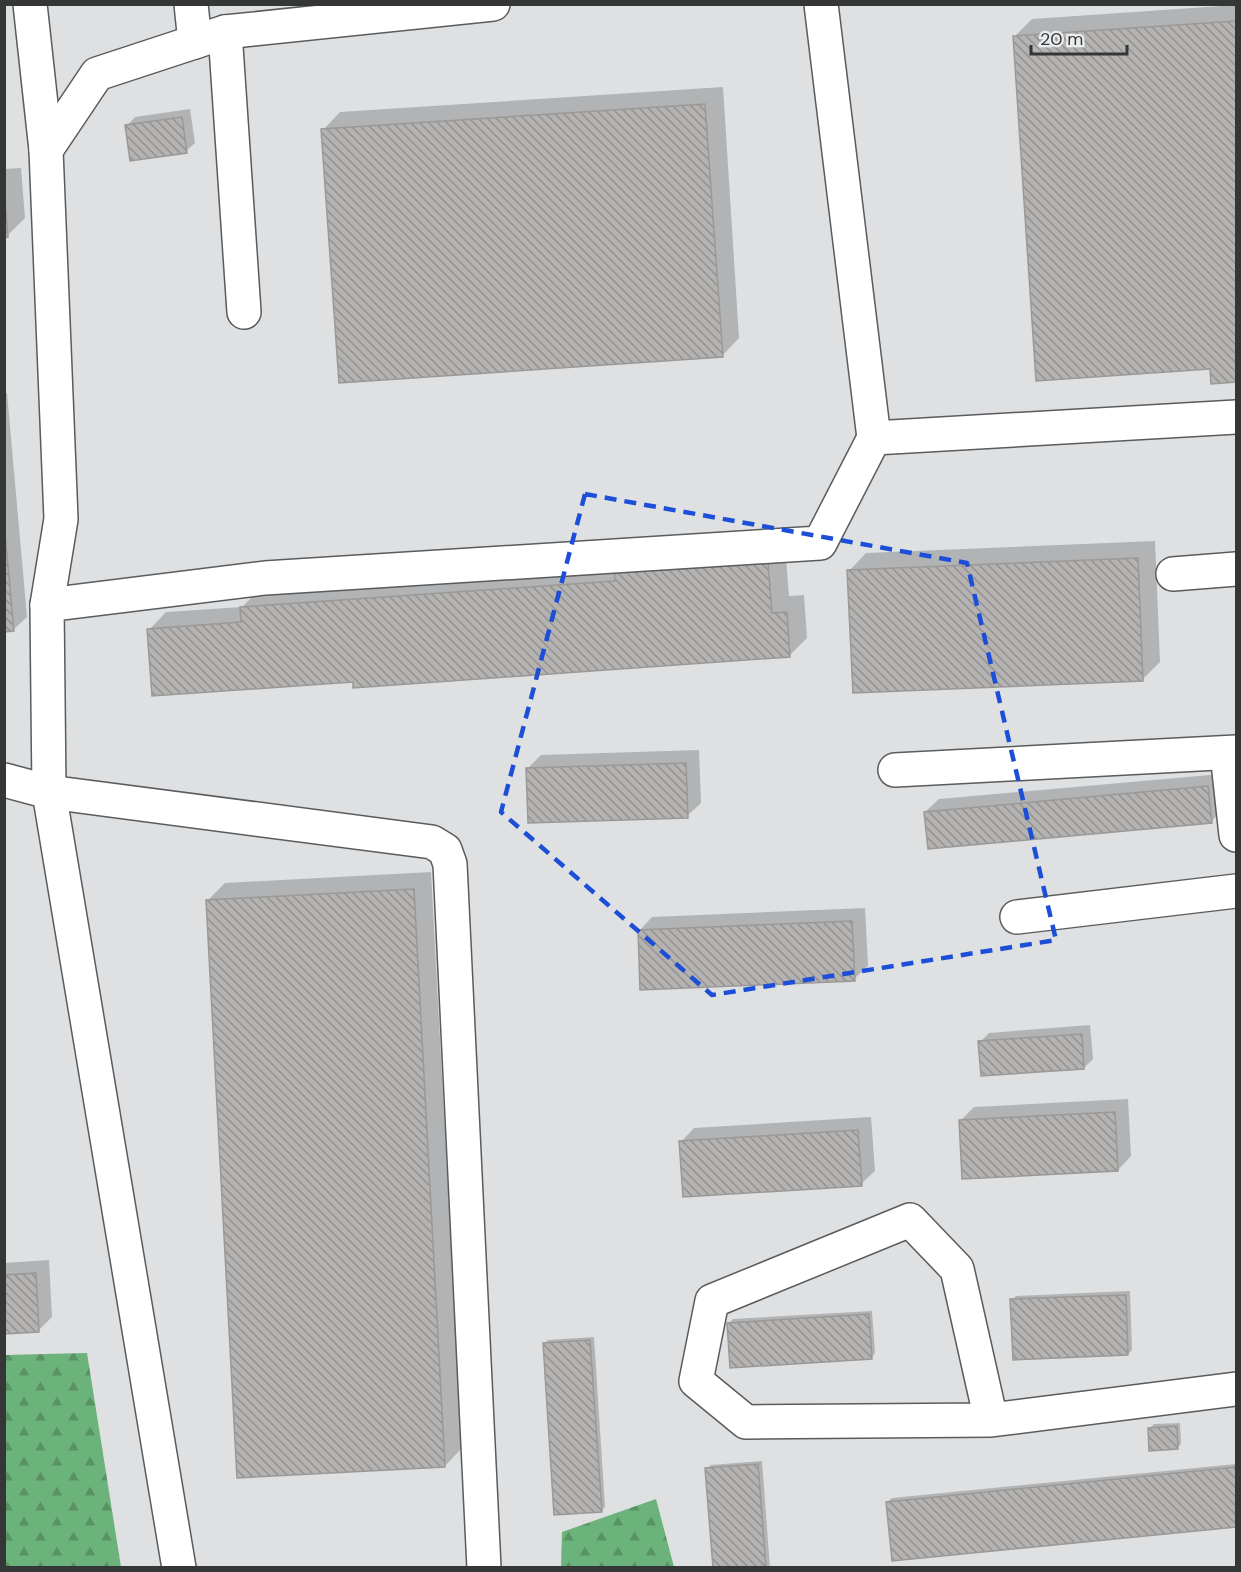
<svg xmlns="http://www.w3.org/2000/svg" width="1241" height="1572" viewBox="0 0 1241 1572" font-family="'DM Sans',sans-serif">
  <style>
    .forest { fill: url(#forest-firs) }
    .shadow { fill: #0003 }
    .building { fill: url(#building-back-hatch); stroke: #9b9997; stroke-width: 1.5 }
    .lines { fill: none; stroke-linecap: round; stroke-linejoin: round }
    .minor-casing { stroke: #595b5d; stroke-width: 36 }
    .minor { stroke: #fff; stroke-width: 33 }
    .marked { fill: none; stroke: #1d4ed8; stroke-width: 4.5; stroke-dasharray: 12 8; stroke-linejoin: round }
  </style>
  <defs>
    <pattern id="forest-firs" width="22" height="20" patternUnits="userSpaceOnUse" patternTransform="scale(1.5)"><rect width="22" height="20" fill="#6bb37a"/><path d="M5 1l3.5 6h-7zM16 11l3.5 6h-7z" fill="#599265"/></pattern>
    <pattern id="building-back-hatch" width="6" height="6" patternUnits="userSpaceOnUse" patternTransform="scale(1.5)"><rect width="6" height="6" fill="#b5b3b1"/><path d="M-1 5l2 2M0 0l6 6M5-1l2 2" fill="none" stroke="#949291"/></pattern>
  </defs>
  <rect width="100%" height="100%" fill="#dee0e2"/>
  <g class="forest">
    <path d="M87,1353L121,1567H5V1355Z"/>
    <path d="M656,1499L674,1567H561L562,1532Z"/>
  </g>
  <g class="shadow">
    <path d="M1236,5V380L1212,382V368L1014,37L1032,19Z"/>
    <path d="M723,87L739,338L722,356L323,130L340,112Z"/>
    <path d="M190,109L195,143L186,151L127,126L135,117Z"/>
    <path d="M21,168L25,218L7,236H4V169Z"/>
    <path d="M4,393H7L27,617L13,630L4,631Z"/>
    <path d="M784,534L789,596L804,595L807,638L790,655L354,681L149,630L166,612L242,607L259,590Z"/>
    <path d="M1155,541L1160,662L1142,680L849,571L866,553Z"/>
    <path d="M699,750L701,803L687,816L527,769L541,755Z"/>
    <path d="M1221,774L1224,808L1211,822L925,812L939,799Z"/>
    <path d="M431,872L462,1448L445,1466L207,901L225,883Z"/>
    <path d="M865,908L868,966L854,979L639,931L652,917Z"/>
    <path d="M1090,1025L1093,1059L1084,1068L980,1042L989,1033Z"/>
    <path d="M1128,1099L1131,1156L1118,1170L961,1120L974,1107Z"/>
    <path d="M871,1117L875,1171L861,1184L681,1142L694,1128Z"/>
    <path d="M49,1260L52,1317L38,1331L4,1333V1263Z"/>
    <path d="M1130,1291L1132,1350L1128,1354L1012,1300L1016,1296Z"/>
    <path d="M872,1311L875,1353L871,1358L729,1323L733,1319Z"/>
    <path d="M594,1337L605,1507L601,1511L544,1344L548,1340Z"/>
    <path d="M1180,1423L1181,1444L1177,1448L1150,1428L1154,1424Z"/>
    <path d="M762,1461L770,1568H715L707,1469L711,1465Z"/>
    <path d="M1236,1464V1525L893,1559L887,1502L892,1498Z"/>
  </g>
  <g class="building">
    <path d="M1236,21V382L1211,384L1210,369L1036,381L1013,36Z"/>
    <path d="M705,104L723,357L339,383L321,129Z"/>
    <path d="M182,117L187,153L130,161L125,125Z"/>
    <path d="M4,190L8,237L4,238Z"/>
    <path d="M4,523L14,631L4,632Z"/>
    <path d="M767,551L772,613L787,612L790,657L353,688V682L152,696L147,629L241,622L240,607L615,581L614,562Z"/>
    <path d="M1138,558L1143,681L853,693L847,570Z"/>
    <path d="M686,763L688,818L528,823L526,768Z"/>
    <path d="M1208,786L1212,823L928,849L924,812Z"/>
    <path d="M414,889L445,1467L237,1478L206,900Z"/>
    <path d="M852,921L855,981L640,990L638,930Z"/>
    <path d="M1082,1034L1084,1069L981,1076L978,1041Z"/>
    <path d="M1115,1112L1118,1171L962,1179L959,1120Z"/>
    <path d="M858,1130L862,1186L683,1197L679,1141Z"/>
    <path d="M36,1273L39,1332L4,1334V1275Z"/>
    <path d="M1126,1295L1128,1355L1013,1360L1010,1299Z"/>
    <path d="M869,1314L872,1359L730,1368L727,1323Z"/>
    <path d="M590,1340L602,1512L554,1515L543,1343Z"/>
    <path d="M1177,1426L1178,1449L1149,1451L1148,1428Z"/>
    <path d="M758,1464L766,1568H713L705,1468Z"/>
    <path d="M1236,1467V1527L892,1561L886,1502Z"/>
  </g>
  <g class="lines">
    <g class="minor-casing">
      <g id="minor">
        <path d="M30,4L46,150"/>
        <path d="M191,4L195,42"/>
        <path d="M821,4L874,438"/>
        <path d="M225,32L244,312"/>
        <path d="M1173,574L1236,569"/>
        <path d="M47,605L61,519L46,150L97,74L225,32L493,4"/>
        <path d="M1227,753L1236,835"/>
        <path d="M895,770L1236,752"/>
        <path d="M4,780L49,792L179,1568"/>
        <path d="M1017,917L1236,891"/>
        <path d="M991,1420L957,1269L910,1220L712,1301L696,1381L746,1422L991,1420L1236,1389"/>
        <path d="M484,1568L450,864L445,850L432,842L49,792L47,605L265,578L820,543L874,438L1236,417"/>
      </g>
    </g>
    <use href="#minor" class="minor"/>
  </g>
  <path class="marked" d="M585,494L967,563L1056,940L712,995L501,812Z"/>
  <rect width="1241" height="1572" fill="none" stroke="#353636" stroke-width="12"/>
  <path d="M1031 45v9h96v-9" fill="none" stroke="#353636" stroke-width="3"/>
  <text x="1040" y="45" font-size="18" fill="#353636" stroke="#ebeef0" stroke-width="4.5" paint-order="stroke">20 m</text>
</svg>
